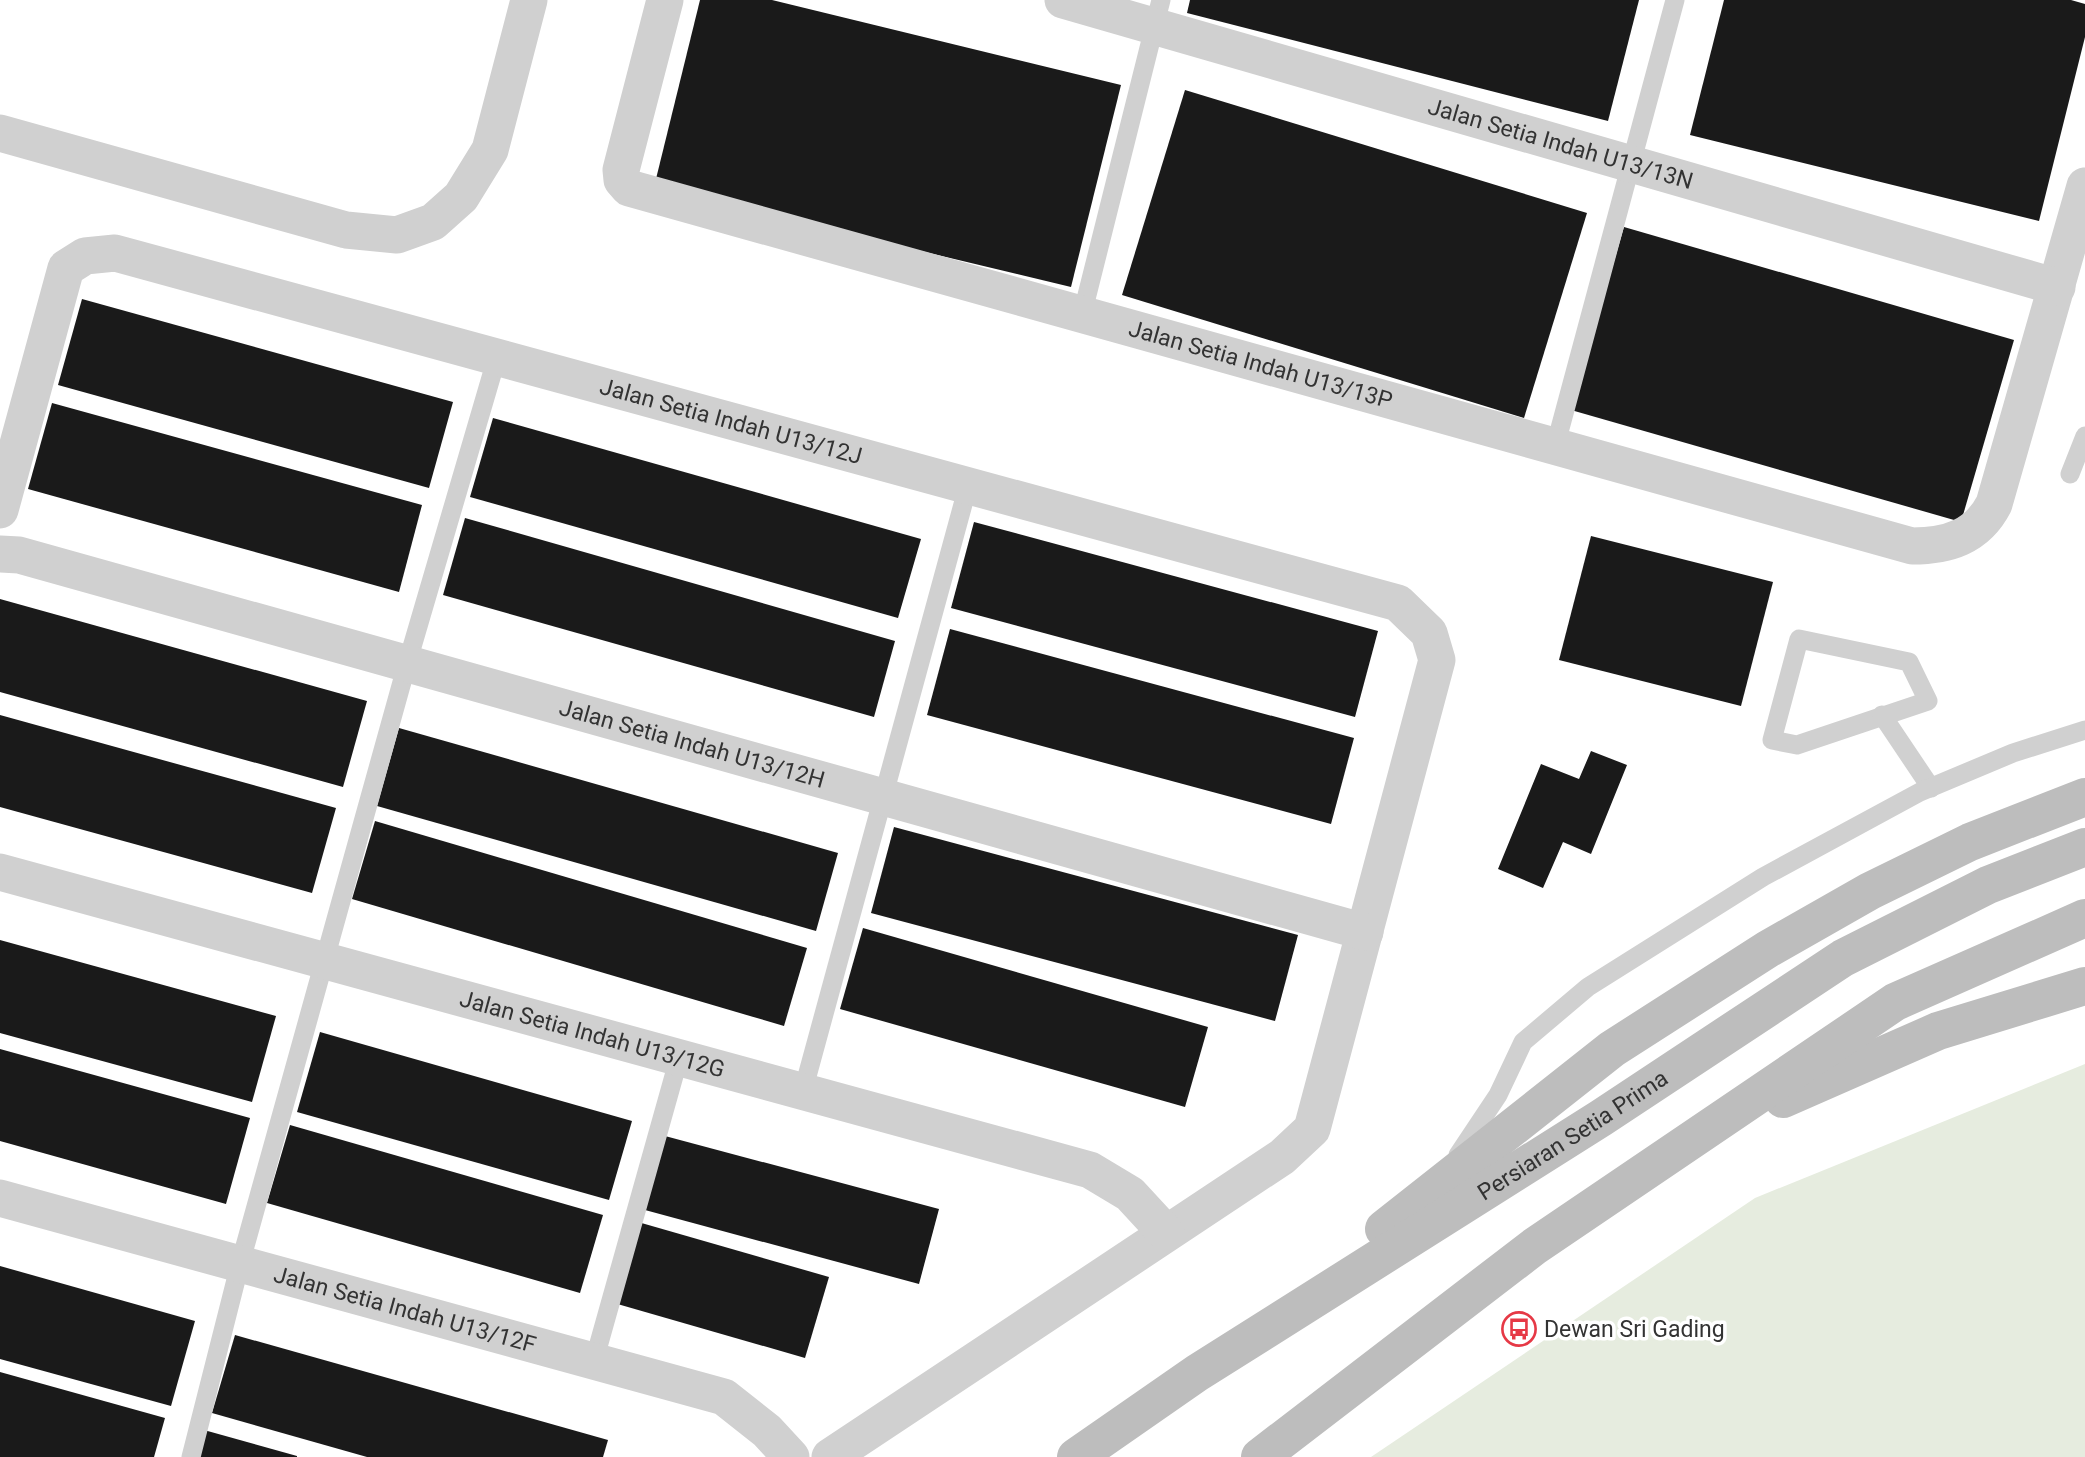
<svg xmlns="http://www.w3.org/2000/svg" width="2085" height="1457" viewBox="0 0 2085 1457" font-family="Roboto,sans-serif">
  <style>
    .green { fill: #e6ecdf }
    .building { fill: #1a1a1a }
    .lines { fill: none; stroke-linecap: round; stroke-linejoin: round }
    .lane { stroke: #d0d0d0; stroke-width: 19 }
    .street { stroke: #d0d0d0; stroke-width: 37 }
    .secondary { stroke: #bdbdbd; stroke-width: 38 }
    .labels { text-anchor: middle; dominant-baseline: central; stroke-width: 7; stroke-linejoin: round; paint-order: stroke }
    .street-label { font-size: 23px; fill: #333; stroke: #fff }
    .poi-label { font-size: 23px; fill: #333; stroke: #fff; text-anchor: start }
  </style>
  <rect width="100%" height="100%" fill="#fff"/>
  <path class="green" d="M2085,1064V1457H1371L1755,1198Z"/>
  <g class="building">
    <path d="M700,0H772L1121,85L1071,287L654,187Z"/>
    <path d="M1190,0H1639L1608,121L1187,13Z"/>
    <path d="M1724,0H2071L2085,4V37L2039,221L1690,135Z"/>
    <path d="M1185,90L1587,213L1524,418L1122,295Z"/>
    <path d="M1624,227L2014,340L1961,522L1571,410Z"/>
    <path d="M82,299L453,402L429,488L58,385Z"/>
    <path d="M52,403L422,505L399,592L28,489Z"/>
    <path d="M493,418L921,539L898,618L470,497Z"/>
    <path d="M465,518L895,641L874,717L443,595Z"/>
    <path d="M974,522L1378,631L1355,717L951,608Z"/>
    <path d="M1591,536L1773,582L1741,706L1559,660Z"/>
    <path d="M0,599L367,701L343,787L0,692Z"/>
    <path d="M950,629L1354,738L1331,824L927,715Z"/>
    <path d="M0,715L336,808L312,893L0,807Z"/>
    <path d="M399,728L838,853L816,931L377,806Z"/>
    <path d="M1591,751L1627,765L1591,854L1563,842L1543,888L1498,869L1541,764L1579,779Z"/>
    <path d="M375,821L807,948L784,1026L352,899Z"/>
    <path d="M894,827L1298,935L1275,1021L871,913Z"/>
    <path d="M863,928L1208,1027L1185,1107L840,1009Z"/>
    <path d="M0,940L276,1016L252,1102L0,1033Z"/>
    <path d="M320,1032L632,1121L609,1200L297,1112Z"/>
    <path d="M0,1049L250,1118L226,1204L0,1141Z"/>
    <path d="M290,1125L603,1215L580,1293L267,1203Z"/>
    <path d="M665,1136L939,1209L919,1284L645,1210Z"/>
    <path d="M638,1222L829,1277L805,1358L614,1303Z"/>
    <path d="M0,1266L195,1321L171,1406L0,1359Z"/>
    <path d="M235,1335L608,1440L603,1457H367L212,1413Z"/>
    <path d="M0,1372L165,1418L154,1457H0Z"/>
    <path d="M204,1430L297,1456V1457H196Z"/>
  </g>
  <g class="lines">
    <g class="lane">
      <path d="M1082,315L1161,0"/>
      <path d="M1555,447L1675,0"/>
      <path d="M2070,474L2085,436"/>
      <path d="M1799,639L1909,662L1928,701L1797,745L1772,740Z"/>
      <path d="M1882,715L1931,788"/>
      <path d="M803,1091L968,486"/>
      <path d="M1458,1155L1498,1095L1523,1042L1588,987L1763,877L1920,792L2013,753L2085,730"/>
      <path d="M594,1361L679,1058"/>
      <path d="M191,1457L240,1264L407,664L497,357"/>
    </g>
    <g class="street">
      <path id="s1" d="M665,0L621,170L622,180L629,188L1912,546C1948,546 1977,537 1994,504L2085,186"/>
      <path id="s2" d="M1063,0L2057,287"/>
      <path d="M0,133L346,230L397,235L433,222L461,197L490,150L529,0"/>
      <path id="s3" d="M0,510L66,268L85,256L115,253L1398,603L1429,633L1437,660L1312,1129L1282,1157L830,1457"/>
      <path id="s4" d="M0,554L19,555L1365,932"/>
      <path id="s5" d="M0,872L1090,1170L1130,1194L1166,1233"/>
      <path id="s6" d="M0,1198L724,1397L767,1431L791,1457"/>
    </g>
    <g class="secondary">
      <path d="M1783,1099L1938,1031L2085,986"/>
      <path d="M1384,1229L1612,1049L1768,949L1870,891L1970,842L2085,797"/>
      <path id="s7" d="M1076,1457L1197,1373L1601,1118L1843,958L1988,885L2085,847"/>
      <path d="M1260,1457L1535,1246L1895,1002L2085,918"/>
    </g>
  </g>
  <defs>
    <g id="bus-ring" transform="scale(1.75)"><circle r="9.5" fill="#fff" stroke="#e63946" stroke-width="1.5"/><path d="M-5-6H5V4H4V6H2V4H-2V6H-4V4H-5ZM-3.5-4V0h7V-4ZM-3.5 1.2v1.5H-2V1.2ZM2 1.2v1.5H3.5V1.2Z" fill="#e63946"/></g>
  </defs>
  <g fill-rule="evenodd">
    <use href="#bus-ring" x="1519" y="1329"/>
  </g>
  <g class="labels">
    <g class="street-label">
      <text stroke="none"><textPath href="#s2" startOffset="518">Jalan Setia Indah U13/13N</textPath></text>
      <text stroke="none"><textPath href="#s1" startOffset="852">Jalan Setia Indah U13/13P</textPath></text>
      <text stroke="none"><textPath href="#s3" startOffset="942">Jalan Setia Indah U13/12J</textPath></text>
      <text stroke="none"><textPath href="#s4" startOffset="718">Jalan Setia Indah U13/12H</textPath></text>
      <text stroke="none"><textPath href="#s5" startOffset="614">Jalan Setia Indah U13/12G</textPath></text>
      <text stroke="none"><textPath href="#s7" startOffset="592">Persiaran Setia Prima</textPath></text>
      <text stroke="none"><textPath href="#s6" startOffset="420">Jalan Setia Indah U13/12F</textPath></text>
    </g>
    <g class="poi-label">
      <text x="1544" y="1329">Dewan Sri Gading</text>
    </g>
  </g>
</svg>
